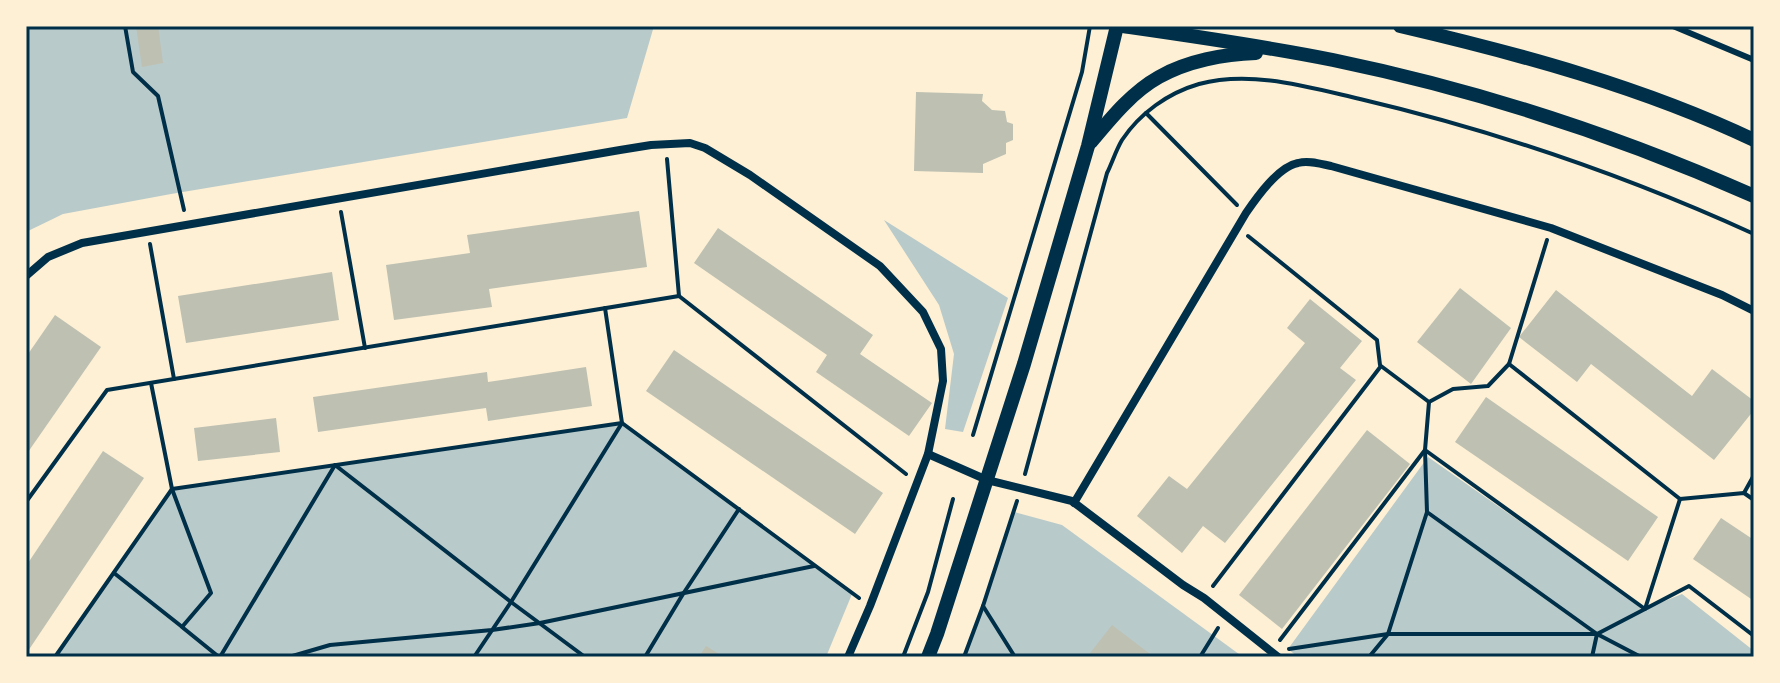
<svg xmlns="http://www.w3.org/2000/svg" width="1780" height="683" viewBox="0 0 1780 683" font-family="Overpass,sans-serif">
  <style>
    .green { fill: #b9caca }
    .building { fill: #bec0b2 }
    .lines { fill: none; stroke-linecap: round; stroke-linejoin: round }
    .path { stroke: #003049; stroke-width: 4 }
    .service { stroke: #003049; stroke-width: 6 }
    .minor { stroke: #003049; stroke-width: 8 }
    .tertiary { stroke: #003049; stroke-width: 14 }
    .neatline { fill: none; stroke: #003049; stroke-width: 3 }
  </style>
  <rect width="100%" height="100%" fill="#fdf0d5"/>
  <g class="green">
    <path d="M26,26H654L627,118L171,194L63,214L26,232Z"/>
    <path d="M884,220L1008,298L963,432L945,429L954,354L939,305Z"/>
    <path d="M622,423L852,594L826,657H55L172,489Z"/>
    <path d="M1428,457L1645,609L1682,594L1754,651V657H1298L1288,649Z"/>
    <path d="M1014,512L1062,525L1243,657H964Z"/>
  </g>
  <g class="building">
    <path d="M136,26H158L163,63L142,67Z"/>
    <path d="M916,92L983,94L982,101L992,110L1005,111L1007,122L1013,124V140L1006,143V154L983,164V173L914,171Z"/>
    <path d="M639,211L647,267L489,289L492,307L394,320L386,265L470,253L467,235Z"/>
    <path d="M718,228L873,335L860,354L932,403L909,436L816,372L827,355L694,263Z"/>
    <path d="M332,272L339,320L186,343L178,296Z"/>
    <path d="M1460,288L1511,328L1471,384L1417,342Z"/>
    <path d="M1556,290L1692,396L1712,369L1754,401V410L1714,460L1591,364L1577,382L1519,337Z"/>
    <path d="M1310,299L1362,341L1340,368L1356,380L1225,543L1203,526L1182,553L1137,516L1169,476L1187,489L1305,343L1287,328Z"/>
    <path d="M55,315L101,347L26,455V357Z"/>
    <path d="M674,350L883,493L855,534L646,391Z"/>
    <path d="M586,367L592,406L488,421L486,408L318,432L313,397L487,372L488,382Z"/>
    <path d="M1486,397L1658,517L1628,561L1455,442Z"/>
    <path d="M276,418L280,452L198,461L194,428Z"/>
    <path d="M1367,430L1410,464L1282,629L1239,595Z"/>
    <path d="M103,451L144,478L26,654V566Z"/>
    <path d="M1721,518L1754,540V601L1693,559Z"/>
    <path d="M1112,625L1154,657H1087Z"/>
    <path d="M706,646L724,657H699Z"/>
  </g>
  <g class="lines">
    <g class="path">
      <path d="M125,26L133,72L158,96L184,210"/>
      <path d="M1146,113L1237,205"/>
      <path d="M667,159L679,296"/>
      <path d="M341,212L365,348"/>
      <path d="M1248,236L1377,340L1380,365"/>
      <path d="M150,244L174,379"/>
      <path d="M1509,364L1547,240"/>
      <path d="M151,383L172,489L211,593L182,627L219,657"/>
      <path d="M973,435L1082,72L1090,26"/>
      <path d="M1025,474L1107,173C1112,163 1116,150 1122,140C1140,113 1168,93 1199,84C1251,70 1308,87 1360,99C1496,131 1627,176 1754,234"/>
      <path d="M1744,493L1754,475"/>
      <path d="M26,502L107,390L679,296L906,474"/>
      <path d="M1427,512L1597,634L1641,657"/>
      <path d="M114,573L181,626"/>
      <path d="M1213,586L1381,366L1429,402L1453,389L1488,386L1509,364L1680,499L1744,493L1754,500"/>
      <path d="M983,606L1015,657"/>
      <path d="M1280,640L1425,450L1645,609L1689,586L1754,636"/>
      <path d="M1289,649L1388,634H1597"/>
      <path d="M55,657L172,489L622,423L859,598"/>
      <path d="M220,657L335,465L511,602L585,657"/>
      <path d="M289,657L330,645L492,630L540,623L814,566"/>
      <path d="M474,657L511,602L622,423L605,308"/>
      <path d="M645,657L683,594L739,509"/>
      <path d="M903,657L928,592L953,499"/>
      <path d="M964,657L983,606L1017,501"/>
      <path d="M1200,657L1218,628"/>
      <path d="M1369,657L1388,634L1427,512L1425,450L1429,402"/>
      <path d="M1592,657L1597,634L1645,609L1680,499"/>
    </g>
    <path class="service" d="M1673,26L1754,60"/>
    <g class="minor">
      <path d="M26,276L48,257L82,243L620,150L651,145L690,143L705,148L750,175L880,266L923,312L941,349L943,381L928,454L870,606L848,657"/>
      <path d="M928,454L987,480L1072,501L1183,585L1204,598L1278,657"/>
      <path d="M1074,503L1246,213C1257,197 1278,167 1298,163C1309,160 1321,164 1331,166L1551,228L1722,295L1754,311"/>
    </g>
    <g class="tertiary">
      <path d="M1123,26C1193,36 1264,46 1333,60C1478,90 1619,136 1754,196"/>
      <path d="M1400,26C1520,54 1642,87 1754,140"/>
      <path d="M1091,142C1111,118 1132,92 1159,77C1187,61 1224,54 1256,53"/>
      <path d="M928,657L937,634L1024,364L1088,146L1117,26"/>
    </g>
  </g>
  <rect width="1780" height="683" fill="none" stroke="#fdf0d5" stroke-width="56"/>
  <rect x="28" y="28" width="1724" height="627" class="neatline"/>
</svg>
